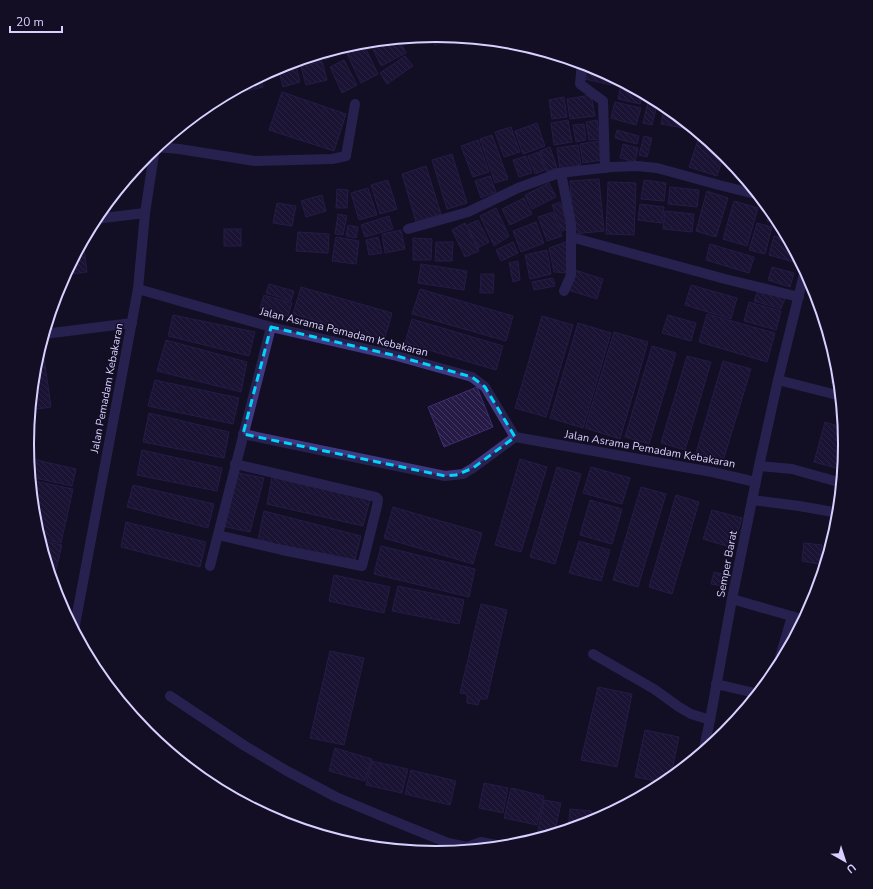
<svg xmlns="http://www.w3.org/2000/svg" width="873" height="889" viewBox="0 0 873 889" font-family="'Nunito Sans',sans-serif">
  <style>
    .building { fill: url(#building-back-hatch); stroke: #3d2c71 }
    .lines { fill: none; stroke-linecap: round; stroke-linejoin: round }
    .minor { stroke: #3f3983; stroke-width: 10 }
    .marked { fill: none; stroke: #00d5fc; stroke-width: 3; stroke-dasharray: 8 5; stroke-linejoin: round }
    .labels { text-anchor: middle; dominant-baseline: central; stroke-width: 3; stroke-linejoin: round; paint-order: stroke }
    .street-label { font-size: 11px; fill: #d8d1ff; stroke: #130e24 }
    .rim { fill: none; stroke: #d8d1ff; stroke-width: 2 }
  </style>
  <defs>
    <pattern id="building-back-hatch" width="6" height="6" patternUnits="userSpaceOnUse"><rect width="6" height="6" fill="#251a45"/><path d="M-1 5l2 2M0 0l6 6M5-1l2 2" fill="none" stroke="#443a61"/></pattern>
  </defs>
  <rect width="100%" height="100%" fill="#130e24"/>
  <g class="building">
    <path d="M437,35L453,37L435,45L430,36Z"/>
    <path d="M399,39L406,53L381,66L371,45L379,41Z"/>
    <path d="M364,45L378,74L361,83L347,54Z"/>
    <path d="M343,47L344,50L325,60L322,53Z"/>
    <path d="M405,56L413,66L387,84L380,73Z"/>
    <path d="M344,60L357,85L342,93L330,67Z"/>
    <path d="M322,61L327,80L306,85L301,67Z"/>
    <path d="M295,62L300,82L283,87L278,67Z"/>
    <path d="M588,65L593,66L613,77L611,85L585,79Z"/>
    <path d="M261,76L263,87L232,94V92Z"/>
    <path d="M621,85L636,89L643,93L640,104L618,99Z"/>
    <path d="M282,92L346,114L334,151L269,130Z"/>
    <path d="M591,95L595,116L570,119L567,99Z"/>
    <path d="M564,97L567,117L552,119L549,100Z"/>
    <path d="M649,98L658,101L652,125L643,123Z"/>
    <path d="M615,102L641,108L636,125L611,118Z"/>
    <path d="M665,104L690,125L689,129L661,124Z"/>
    <path d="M568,120L572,142L554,145L551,123Z"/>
    <path d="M597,120L600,139L589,140L586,122Z"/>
    <path d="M537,123L545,146L523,154L515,131Z"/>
    <path d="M584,124L586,140L576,142L573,125Z"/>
    <path d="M511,127L520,152L504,157L495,132Z"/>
    <path d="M617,130L639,136L637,144L615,138Z"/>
    <path d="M492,135L508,179L495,183L480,139Z"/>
    <path d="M644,136L652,138L647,157L639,155Z"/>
    <path d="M478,140L489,172L473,177L461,146Z"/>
    <path d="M698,140L714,145L724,154L717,176L689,167Z"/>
    <path d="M599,141L602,160L583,163L580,144Z"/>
    <path d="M623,144L638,148L635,162L620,158Z"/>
    <path d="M578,145L581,165L560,169L557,148Z"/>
    <path d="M550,147L557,168L547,172L540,151Z"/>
    <path d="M539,152L545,170L535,174L528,156Z"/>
    <path d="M452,154L467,203L447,209L432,160Z"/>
    <path d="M526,156L532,173L519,177L513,160Z"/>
    <path d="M426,166L441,214L416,222L402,174Z"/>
    <path d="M490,176L496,192L481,198L475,181Z"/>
    <path d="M599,179L604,231L574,234L570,181Z"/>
    <path d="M388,180L397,209L380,214L371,185Z"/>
    <path d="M644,180L666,183L664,201L641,199Z"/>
    <path d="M608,182L636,183L634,235L606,234Z"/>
    <path d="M549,183L556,197L532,209L525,195Z"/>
    <path d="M670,187L699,190L697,207L668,204Z"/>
    <path d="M368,188L377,215L359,220L351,193Z"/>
    <path d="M337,189L348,190L347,208H336Z"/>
    <path d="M707,191L728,198L716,237L696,231Z"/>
    <path d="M322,195L326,211L306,217L301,201Z"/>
    <path d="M524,198L532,214L510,225L502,209Z"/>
    <path d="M734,201L758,208L747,246L723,239Z"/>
    <path d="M560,202L570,228L562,231L552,205Z"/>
    <path d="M277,203L296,206L292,226L273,223Z"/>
    <path d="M640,204L664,207L662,223L638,220Z"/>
    <path d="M496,208L509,236L494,246L480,216Z"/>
    <path d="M665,211L694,214L692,232L663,229Z"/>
    <path d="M770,211H772L777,217L781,225L767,221Z"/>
    <path d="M553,212L562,236L547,241L538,217Z"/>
    <path d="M338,214L347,216L343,235L335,234Z"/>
    <path d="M389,216L393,229L365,237L361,225Z"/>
    <path d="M478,220L489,242L478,248L467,225Z"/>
    <path d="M536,222L544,243L521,252L513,231Z"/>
    <path d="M465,223L479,251L465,257L452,230Z"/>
    <path d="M757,223L772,227L765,254L749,250Z"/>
    <path d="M348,225L358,227L356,238L346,236Z"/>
    <rect x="224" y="229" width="17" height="17"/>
    <path d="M401,230L405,249L385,253L382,234Z"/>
    <path d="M298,232L329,234L328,253L296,251Z"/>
    <path d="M774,236L790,241L797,254L794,262L769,255Z"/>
    <path d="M336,237L359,241L356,264L332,261Z"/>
    <path d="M378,237L382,253L369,255L366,240Z"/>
    <path d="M413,238L432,239L431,260H413Z"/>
    <path d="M571,240L569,273L554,272L549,248Z"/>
    <path d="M83,241L87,272L65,275Z"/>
    <path d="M436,242H453L452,261H435Z"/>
    <path d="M513,242L518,253L501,261L496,250Z"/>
    <path d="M710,244L754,257L749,273L706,260Z"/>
    <path d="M547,250L551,274L530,279L525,255Z"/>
    <path d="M518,261L520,280L513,282L509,263Z"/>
    <path d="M421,264L467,271L464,290L418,283Z"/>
    <path d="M772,267L794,273L790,287L768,280Z"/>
    <path d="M575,270L603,279L597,299L568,290Z"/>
    <path d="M481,274H494L493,293H480Z"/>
    <path d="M553,278L555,286L534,290L532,282Z"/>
    <path d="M269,284L294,291L291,301L266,293Z"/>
    <path d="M691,285L737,298L731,319L685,305Z"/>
    <path d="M301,287L392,313L384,341L293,314Z"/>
    <path d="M420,289L513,316L506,341L412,314Z"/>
    <path d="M758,290L785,298L781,309L754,301Z"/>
    <path d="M264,295L292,303L288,316L260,308Z"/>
    <path d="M749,302L781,311L776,330L744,321Z"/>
    <path d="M707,314L775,333L767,362L699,342Z"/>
    <path d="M173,315L255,332L249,356L168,336Z"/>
    <path d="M668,315L696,323L691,341L662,333Z"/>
    <path d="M542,316L573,325L546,417L515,408Z"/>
    <path d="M412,319L503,346L496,370L405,343Z"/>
    <path d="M578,323L611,333L583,428L550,418Z"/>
    <path d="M614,332L648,342L620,439L585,428Z"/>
    <path d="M166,340L247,362L241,392L157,371Z"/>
    <path d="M652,346L676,353L649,444L625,437Z"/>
    <path d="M39,351H43L51,407L30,410L35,364Z"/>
    <path d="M687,356L711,362L685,450L661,443Z"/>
    <path d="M723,361L751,369L723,461L696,453Z"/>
    <path d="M837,362L838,365L840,386L831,383Z"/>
    <path d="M155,380L239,398L233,424L148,406Z"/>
    <path d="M477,387L493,427L444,447L428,407Z"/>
    <path d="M149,413L229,432L224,458L143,442Z"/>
    <path d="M825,422L844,428L846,445L844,470L814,462Z"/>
    <path d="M142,450L222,468L217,491L137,475Z"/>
    <path d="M28,458L76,469L72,486L30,477Z"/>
    <path d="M520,459L547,467L521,552L495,545Z"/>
    <path d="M557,467L581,474L555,564L530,557Z"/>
    <path d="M591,467L630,478L622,504L583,493Z"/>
    <path d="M235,472L264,478L250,532L222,526Z"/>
    <path d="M272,477L370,500L363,526L267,504Z"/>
    <path d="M30,480L73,489L61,543L39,538L35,524Z"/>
    <path d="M133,485L214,504L208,528L127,507Z"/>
    <path d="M641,487L666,494L638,587L613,580Z"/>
    <path d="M676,495L699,502L672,594L649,587Z"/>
    <path d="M590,500L622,509L612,544L580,535Z"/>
    <path d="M393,507L482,533L473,564L384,538Z"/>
    <path d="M712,510L742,518L733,548L703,539Z"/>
    <path d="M264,511L361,536L354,564L258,540Z"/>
    <path d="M126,522L206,542L200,567L121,547Z"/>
    <path d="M40,540L62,545L54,578L51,577Z"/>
    <path d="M579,541L610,550L601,581L569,573Z"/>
    <path d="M804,543L822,545L819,564L802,561Z"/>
    <path d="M381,546L475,569L469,597L374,574Z"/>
    <path d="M714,572L726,575L723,586L711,584Z"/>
    <path d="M334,575L390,587L384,613L329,601Z"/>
    <path d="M398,586L464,600L459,624L392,611Z"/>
    <path d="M481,604L507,610L487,699H480L478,705L467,703V694L460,693Z"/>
    <path d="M330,651L364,658L344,745L310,738Z"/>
    <path d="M598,687L632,694L617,767L581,760Z"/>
    <path d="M645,730L679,737L670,780L666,783L635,777Z"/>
    <path d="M335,748L372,759L365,781L329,771Z"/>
    <path d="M372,761L408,769L402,793L366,785Z"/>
    <path d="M411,770L456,781L450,805L405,794Z"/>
    <path d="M484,783L508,788L503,813L479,808Z"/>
    <path d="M511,788L544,796L537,825L504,818Z"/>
    <path d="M544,800L561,803L554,835L546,837L537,835Z"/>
    <path d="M570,809L592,811L591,824L568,831Z"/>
  </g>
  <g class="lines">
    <g class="minor">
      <path d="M582,63L580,84L603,101L605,168"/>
      <path d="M156,147L179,149L255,161L332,159L346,156L355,104"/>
      <path d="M561,173L571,224V275L564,291"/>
      <path d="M95,219L145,213"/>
      <path d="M408,229L468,212L518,188L559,173L612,167L637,166L657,168L719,185L759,195"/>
      <path d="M578,239L725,279L799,297"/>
      <path d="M138,289L271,327L397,356L472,377L485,387L515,437L712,472L756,482"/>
      <path d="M44,334L132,323"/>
      <path d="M778,380L841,396"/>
      <path d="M243,434L445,476L463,474L473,468L515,437"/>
      <path d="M759,466L792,469L842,483"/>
      <path d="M752,500L799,506L839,513"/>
      <path d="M218,535L282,550L362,566L377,506L378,499L376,497L235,464"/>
      <path d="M210,566L271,327"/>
      <path d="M732,599L805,620"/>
      <path d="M74,630L138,289L145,213L155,148"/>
      <path d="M593,654L654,689L679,707L691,714L710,720"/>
      <path d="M775,675L792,616"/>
      <path d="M716,684L759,694"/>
      <path d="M170,696L245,746L287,771L336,797L379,815L448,843L467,847"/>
      <path d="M703,753L710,720L732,599L759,466L778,380L805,270"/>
      <path d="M465,851L467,847L481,842L505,847"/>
    </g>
  </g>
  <path d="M0 0H873V889H0ZM271,327L397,356L472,377L485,387L515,437L473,468L456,475L445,476L243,434Z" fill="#130e24" fill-opacity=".55" fill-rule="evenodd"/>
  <path class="marked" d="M271,327L397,356L472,377L485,387L515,437L473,468L456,475L445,476L243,434Z"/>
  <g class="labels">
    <g class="street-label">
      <text transform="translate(344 332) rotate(14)">Jalan Asrama Pemadam Kebakaran</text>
      <text transform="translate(107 388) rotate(-79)">Jalan Pemadam Kebakaran</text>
      <text transform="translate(650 449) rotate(10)">Jalan Asrama Pemadam Kebakaran</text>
      <text transform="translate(727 564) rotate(-79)">Semper Barat</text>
    </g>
  </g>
  <path d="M0 0H873V889H0ZM34 444a402 402 0 1 1 804 0a402 402 0 1 1-804 0Z" fill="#130e24" fill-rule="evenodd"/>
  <path class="rim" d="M34 444a402 402 0 1 1 804 0a402 402 0 1 1-804 0Z"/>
  <g transform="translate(845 861) rotate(141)" stroke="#130e24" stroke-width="3" paint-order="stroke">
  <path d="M0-3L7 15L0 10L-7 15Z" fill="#d8d1ff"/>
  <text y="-6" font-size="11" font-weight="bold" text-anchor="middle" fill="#d8d1ff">U</text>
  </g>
  <path d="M10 26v6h52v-6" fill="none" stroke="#d8d1ff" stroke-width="2"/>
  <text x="16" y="26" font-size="12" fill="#d8d1ff" stroke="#130e24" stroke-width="3" paint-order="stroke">20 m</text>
</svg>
